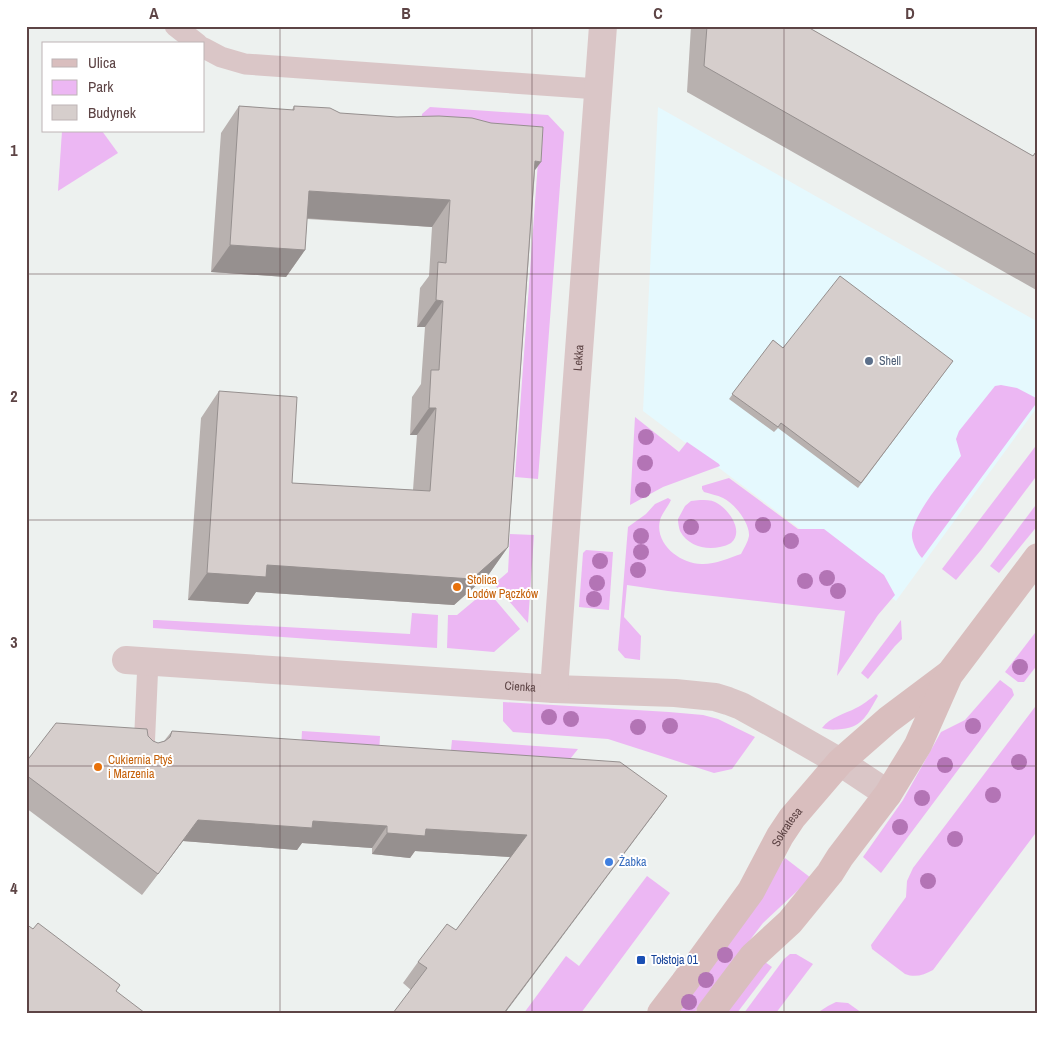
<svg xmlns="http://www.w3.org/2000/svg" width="1064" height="1039" viewBox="0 0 1064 1039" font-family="'Archivo Narrow',sans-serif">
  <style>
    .commercial { fill: #e5f9fe }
    .green { fill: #ecb7f3 }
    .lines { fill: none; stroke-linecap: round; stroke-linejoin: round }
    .lane { stroke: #dac6c7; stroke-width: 21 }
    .street { stroke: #dac6c7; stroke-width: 28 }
    .secondary { stroke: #d9bebe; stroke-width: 28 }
    .tree { fill: #b374b5 }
    .wall { fill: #b8b1af }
    .shaded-wall { fill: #96908f }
    .building { fill: #d6cecc; stroke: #96908f }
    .grid { fill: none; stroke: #5d4445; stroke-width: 1; stroke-opacity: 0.55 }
    .service-dot { fill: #5c6f8a; stroke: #fff; stroke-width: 2 }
    .food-dot { fill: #e8710a; stroke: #fff; stroke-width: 2 }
    .shop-dot { fill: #3f7fe0; stroke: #fff; stroke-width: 2 }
    .transit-dot { fill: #1a4fb4; stroke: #fff; stroke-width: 2 }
    .labels { text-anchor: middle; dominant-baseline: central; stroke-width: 4; stroke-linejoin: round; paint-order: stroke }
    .street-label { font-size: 12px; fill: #5d4445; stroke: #fff }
    .service-label { font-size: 12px; fill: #4e5e75; stroke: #fff; text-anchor: start }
    .food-label { font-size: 12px; fill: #c56008; stroke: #fff; text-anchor: start }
    .shop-label { font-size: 12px; fill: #366cbe; stroke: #fff; text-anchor: start }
    .transit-label { font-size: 12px; fill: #164399; stroke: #fff; text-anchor: start }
    .neatline { fill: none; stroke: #5d4445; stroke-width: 2 }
    .grid-label { font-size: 16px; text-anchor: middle; font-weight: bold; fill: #5d4445 }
  </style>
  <rect width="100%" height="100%" fill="#edf1ef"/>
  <path class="commercial" d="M658,107L1038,322V406L896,601L643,411Z"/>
  <g class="green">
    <path d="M430,107L548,115L564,132L538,479L515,477L540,134L421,143L422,114Z"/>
    <path d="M62,131H102L118,153L58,191Z"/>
    <path d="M1001,385L1017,388L1038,399V401L922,558C917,553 911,540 912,533C915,511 947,475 961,456L956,439L959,431L995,386Z"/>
    <path d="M635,417L679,452L687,442L719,464L720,466L663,487L630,505Z"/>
    <path d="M1038,443V474L981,550L956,580L942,569Z"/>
    <path d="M729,478L798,529H824L884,575L895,595L878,615L837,676L845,611L668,591L627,585L624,617L641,636L640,660L625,658L618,650L628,527L646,514L655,504L668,498L671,500C668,507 662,513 660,520C654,545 682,565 703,564C716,564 729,558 741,554C744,548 748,542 749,536C750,523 734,503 723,498C717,495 710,494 704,492L702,489V486Z"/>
    <path d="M700,500C705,500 711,500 715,502C728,508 745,531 731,543C728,545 724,546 720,547C705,550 688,546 680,531C679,528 678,523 678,519L685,506L691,501Z"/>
    <path d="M1038,502V525L999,573L990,566Z"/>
    <path d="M510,534L534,535L528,623L494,584L508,572Z"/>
    <path d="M586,550L613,552L609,610L579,607L583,553Z"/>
    <path d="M487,590L520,629L494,652L447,648L448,615H457Z"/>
    <path d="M412,613L438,615L437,648L153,628V620H157L410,634Z"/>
    <path d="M901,620L902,639L895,646L868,679L861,673Z"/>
    <path d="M1038,629V664L1024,682H1018L1005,672Z"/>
    <path d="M1000,680L1012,689L1014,695L881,873L863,857L903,800L941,732L965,720Z"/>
    <path d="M876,694L878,696C868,713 863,727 842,729C834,730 829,730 822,728C830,717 845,714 856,708C863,705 870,699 876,694Z"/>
    <path d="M503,702L669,712L703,715L718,719L755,737L732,769L714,773L608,739L513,732L503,721Z"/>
    <path d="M1038,703V830L933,970C924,975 915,978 905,974L872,949L871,945L906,897L907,881L913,868Z"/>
    <path d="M302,731L380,736L379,754L301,749Z"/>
    <path d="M452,740L578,749L563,768L450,760Z"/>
    <path d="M785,858L811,878L763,923L694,1013H670Z"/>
    <path d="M647,876L670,893L581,1013H524L566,956L579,966Z"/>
    <path d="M790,954H796L813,964L776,1013H744L784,959Z"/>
    <path d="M765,962L772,967L737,1013H726Z"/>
    <path d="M836,1002L848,1003L862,1013H817L828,1006Z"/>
  </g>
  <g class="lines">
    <g class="lane">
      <path d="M175,26L198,44"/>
      <path d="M204,48L221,57L245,64L598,89"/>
      <path d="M144,752L148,661"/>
    </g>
    <g class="street">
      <path id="s1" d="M126,660L554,689L675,693L715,697L728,701L741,706L779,727L840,762L888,794"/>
      <path id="s2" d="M554,689L603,26"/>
    </g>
    <g class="secondary">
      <path id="s3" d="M661,1013L684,983L751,891L780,836L792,818L840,762L888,720L948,675"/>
      <path d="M710,1013L753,956L790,922L830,873L840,857L888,794L918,745L949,675L1038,557"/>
    </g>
  </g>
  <g class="tree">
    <circle cx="646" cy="437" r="8"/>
    <circle cx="645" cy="463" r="8"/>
    <circle cx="643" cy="490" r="8"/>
    <circle cx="763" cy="525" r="8"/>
    <circle cx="691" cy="527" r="8"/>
    <circle cx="641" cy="536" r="8"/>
    <circle cx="791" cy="541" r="8"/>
    <circle cx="641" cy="552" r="8"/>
    <circle cx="600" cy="561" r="8"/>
    <circle cx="638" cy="570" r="8"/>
    <circle cx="827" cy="578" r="8"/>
    <circle cx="805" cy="581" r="8"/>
    <circle cx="597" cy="583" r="8"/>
    <circle cx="838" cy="591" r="8"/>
    <circle cx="594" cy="599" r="8"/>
    <circle cx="1020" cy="667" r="8"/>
    <circle cx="549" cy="717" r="8"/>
    <circle cx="571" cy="719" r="8"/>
    <circle cx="670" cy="726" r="8"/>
    <circle cx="973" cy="726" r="8"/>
    <circle cx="638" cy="727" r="8"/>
    <circle cx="1019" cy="762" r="8"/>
    <circle cx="945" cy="765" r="8"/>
    <circle cx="993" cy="795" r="8"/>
    <circle cx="922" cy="798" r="8"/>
    <circle cx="900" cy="827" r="8"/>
    <circle cx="955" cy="839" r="8"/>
    <circle cx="928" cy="881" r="8"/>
    <circle cx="725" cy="955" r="8"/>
    <circle cx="706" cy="980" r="8"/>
    <circle cx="689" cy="1002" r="8"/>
  </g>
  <g class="wall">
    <path d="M691,26H806L1033,156L1038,149V291L687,92Z"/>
    <path d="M239,106L292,110L294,106L340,113L535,171L508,547L489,574L454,605L256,592L248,604L188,600L201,418L219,391L292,483L413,490L417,435H410L412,397L421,384L425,327H417L420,288L429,276L432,227L307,219L305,250L286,277L211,272L221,133Z"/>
    <path d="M773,340L783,348L953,361L858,488L778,428L774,432L729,399Z"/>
    <path d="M172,731L667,796L651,818L411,990L403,983L418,962L456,930L510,857L415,851L410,858L372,854V848L302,843L297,850L183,841L142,895L26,808V762L153,741L158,743L164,741Z"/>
  </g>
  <g class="shaded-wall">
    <path d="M535,161L541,162L522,188Z"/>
    <path d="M309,191L450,200L432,227L290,217Z"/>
    <path d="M230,245L305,250L286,277L211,272Z"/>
    <path d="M436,300L443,301L425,327H417Z"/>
    <path d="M429,408H436L417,435H410Z"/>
    <path d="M508,547L489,574L454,605L256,592L248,604L188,600L207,573L267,565Z"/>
    <path d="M667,796L651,818L505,1013H504Z"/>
    <path d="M198,820L313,821L387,826L372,848L302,843L297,850L183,841L142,895Z"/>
    <path d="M426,829L527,835L511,857L415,851L410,858L372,854L387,833Z"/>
  </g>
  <g class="building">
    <path d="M707,26H806L1033,156L1038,149V256L704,66Z"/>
    <path d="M239,106L294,110V106L330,108L340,113L397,117L439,116L472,118L491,123L543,127L541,162L535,161L508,547L472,579L267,565L266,577L207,573L219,391L297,397L292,483L430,491L436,408H429L431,370H439L443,301L436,300L438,262L446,263L450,200L309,191L305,250L230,245Z"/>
    <path d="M840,276L953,361L861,483L781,423L778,427L732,394L773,340L783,348Z"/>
    <path d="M56,723L147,729L148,736L153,741L158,743L165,741L170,737L172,731L620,762L667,796L504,1013H393L427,968L418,962L447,924L456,930L527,835L426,829L425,836L387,833V826L313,821L312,828L198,820L158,874L26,775V762Z"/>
    <path d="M38,923L120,985L116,991L145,1013H26V924L33,929Z"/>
  </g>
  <path class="grid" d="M280,26V1013M532,26V1013M784,26V1013M26,274H1038M26,520H1038M26,766H1038"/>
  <circle class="service-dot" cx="869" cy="361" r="5"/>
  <g class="food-dot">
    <circle cx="457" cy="587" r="5"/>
    <circle cx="98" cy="767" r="5"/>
  </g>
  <circle class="shop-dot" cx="609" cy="862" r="5"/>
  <rect class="transit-dot" x="636" y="955" width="10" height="10" rx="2.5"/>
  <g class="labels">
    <g class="street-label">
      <text stroke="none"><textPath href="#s2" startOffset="332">Lekka</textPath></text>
      <text stroke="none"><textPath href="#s1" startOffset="395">Cienka</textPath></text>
      <text stroke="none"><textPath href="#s3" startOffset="225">Sokratesa</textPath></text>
    </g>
    <g class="service-label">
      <text x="879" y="361">Shell</text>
    </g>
    <g class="food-label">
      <text x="467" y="580">Stolica<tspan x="467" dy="14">Lodów Pączków</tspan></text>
      <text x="108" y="760">Cukiernia Ptyś<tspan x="108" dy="14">i Marzenia</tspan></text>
    </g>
    <g class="shop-label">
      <text x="619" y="862">Żabka</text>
    </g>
    <g class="transit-label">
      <text x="651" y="960">Tołstoja 01</text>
    </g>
  </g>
  <rect width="1064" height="1039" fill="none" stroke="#ffffff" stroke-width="55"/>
  <rect x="42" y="42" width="162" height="90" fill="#ffffff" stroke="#beb4b5"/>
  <rect x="52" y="59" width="25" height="8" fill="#d9bebe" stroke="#beb4b5"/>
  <text x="88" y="68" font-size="15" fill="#5d4445">Ulica</text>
  <rect x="52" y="80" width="25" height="15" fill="#ecb7f3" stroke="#beb4b5"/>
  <text x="88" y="92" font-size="15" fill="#5d4445">Park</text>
  <rect x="52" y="105" width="25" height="15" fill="#d6cecc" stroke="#beb4b5"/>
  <text x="88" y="118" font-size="15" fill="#5d4445">Budynek</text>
  <rect x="28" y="28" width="1008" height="984" class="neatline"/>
  <g class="grid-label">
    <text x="154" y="19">A</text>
    <text x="406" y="19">B</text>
    <text x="658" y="19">C</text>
    <text x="910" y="19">D</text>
    <text x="14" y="156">1</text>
    <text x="14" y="402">2</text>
    <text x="14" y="648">3</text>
    <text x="14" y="894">4</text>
  </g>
</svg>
